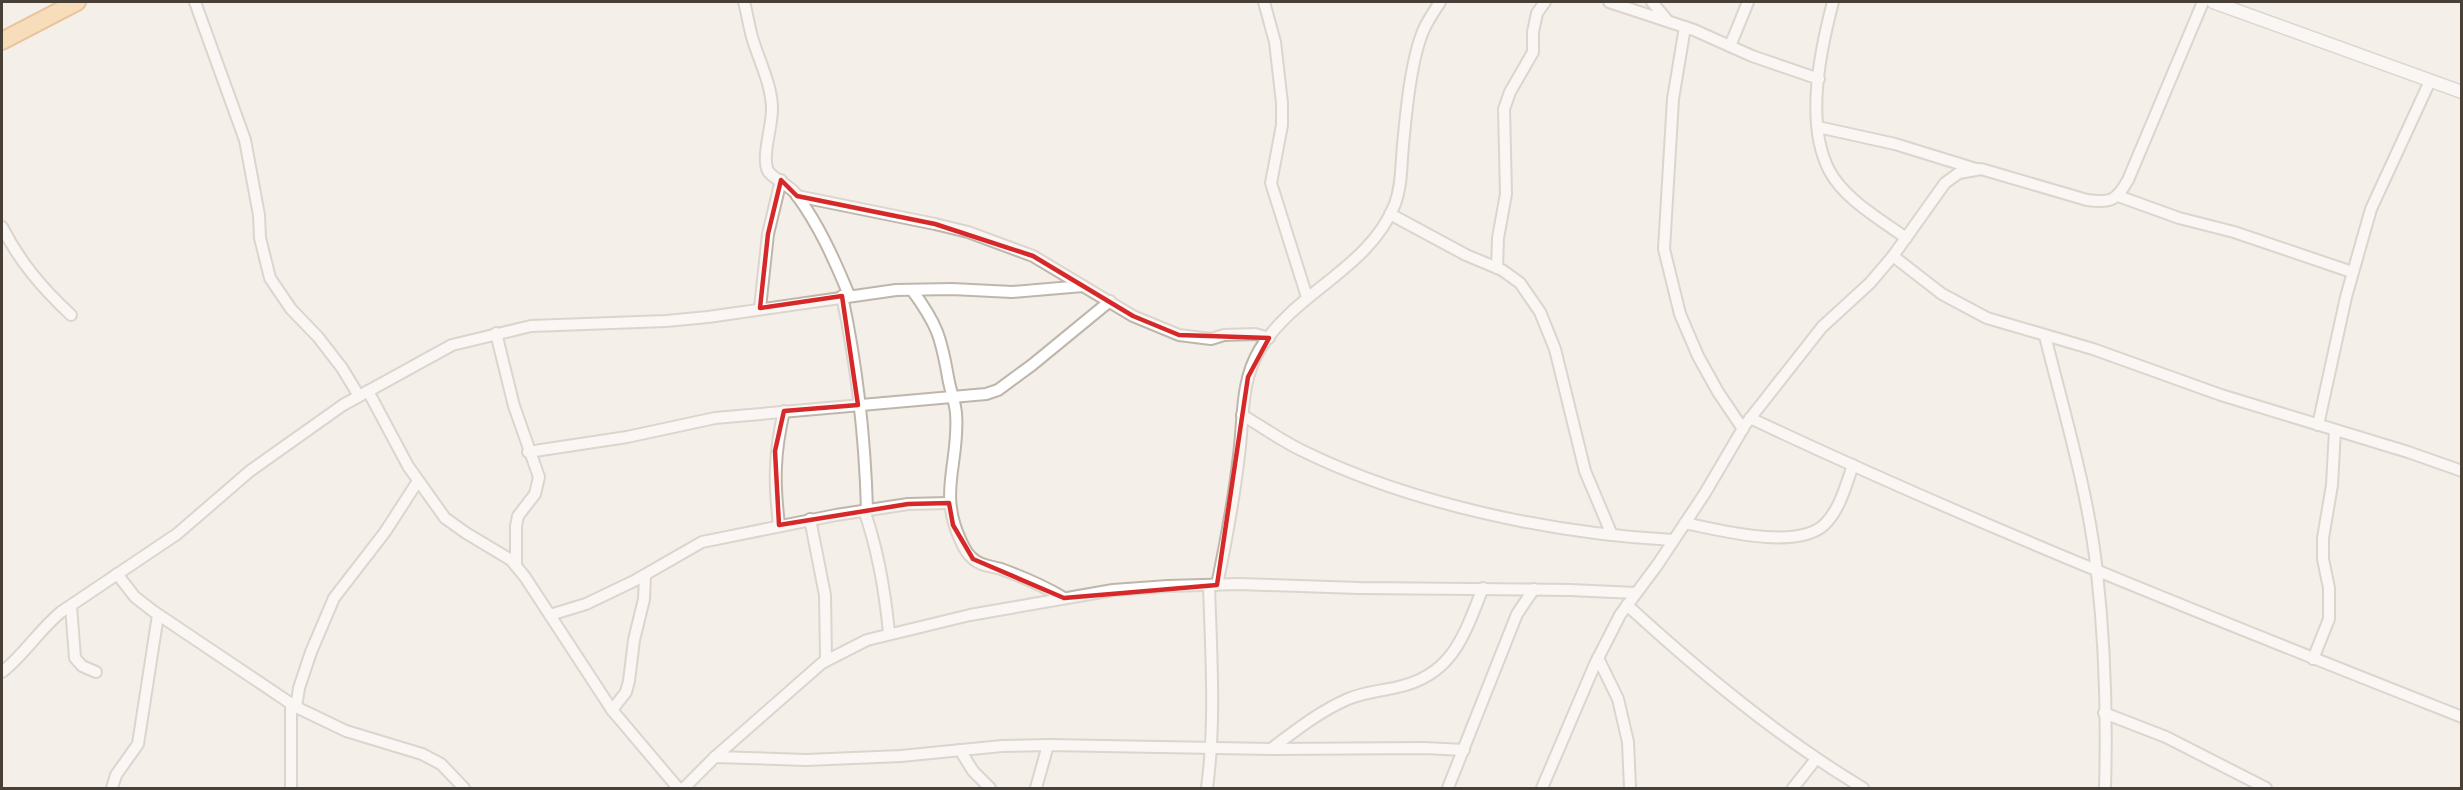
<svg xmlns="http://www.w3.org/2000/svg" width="2463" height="790" viewBox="0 0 2463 790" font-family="'PT Sans',sans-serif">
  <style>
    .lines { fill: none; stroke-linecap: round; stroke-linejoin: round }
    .minor-casing { stroke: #bfb6ab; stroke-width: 14 }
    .tertiary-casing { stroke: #bfb6ab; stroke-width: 15 }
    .trunk-casing { stroke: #db8e3c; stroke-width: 20 }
    .minor { stroke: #fff; stroke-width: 10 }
    .tertiary { stroke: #fff; stroke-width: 12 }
    .trunk { stroke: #fcc884; stroke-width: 16 }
    .marked { fill: none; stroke: #d62828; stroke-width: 4.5; stroke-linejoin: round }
  </style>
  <rect width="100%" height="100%" fill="#f4efe9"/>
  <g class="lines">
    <g class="minor-casing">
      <g id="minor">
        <path d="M195,2L245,140L259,215L260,238L270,278L291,309L318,337L342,368L359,396"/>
        <path d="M744,2C747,13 749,26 752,37C759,61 771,83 772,107C773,125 761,156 768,171C773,179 788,184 796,194C819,225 834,259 849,295"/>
        <path d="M1264,2L1275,42L1282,103V125L1271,183L1307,297"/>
        <path d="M1609,2L1694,30L1752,56L1819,79"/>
        <path d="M1652,2L1667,20"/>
        <path d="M1833,2C1820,51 1805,123 1829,170C1844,199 1880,219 1906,238"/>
        <path d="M1685,27L1673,99L1664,249L1680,314L1698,356L1718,392L1743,429"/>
        <path d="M1730,46L1748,2"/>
        <path d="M1818,127L1895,144L1976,169"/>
        <path d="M797,196L935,224L968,232L1033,256L1133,316L1179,335L1211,339L1224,335L1255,334L1269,338"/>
        <path d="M2118,196L2179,218L2234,232L2352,272"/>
        <path d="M1390,214L1466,255L1502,270L1520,283L1540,312L1555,349L1585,471L1612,535"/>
        <path d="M2,227C20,262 42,288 71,315"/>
        <path d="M1893,256L1942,294L1987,318L2093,349L2221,395L2408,452L2462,471"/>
        <path d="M1497,268L1498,238L1506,194L1504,109L1510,92L1533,52V32L1537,13L1545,2"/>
        <path d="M912,290C937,324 941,337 948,377C950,390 955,401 956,413C960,461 938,491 960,539C963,546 966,553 972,558C980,566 991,566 1001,569C1023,577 1044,586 1064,598"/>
        <path d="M842,296C857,366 865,438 867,510"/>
        <path d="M760,308L768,234L781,180"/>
        <path d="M496,333L514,406L539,477L535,494L518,516L516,526V566"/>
        <path d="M2045,336C2064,412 2089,495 2097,573C2105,644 2107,717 2105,788"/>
        <path d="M368,391L408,466L445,518L466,533L511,560L525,577L612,710L678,788"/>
        <path d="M1242,415C1263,427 1283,442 1305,452C1412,504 1554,534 1673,540"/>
        <path d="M1750,418C1983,528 2222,622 2462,717"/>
        <path d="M2318,425L2346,297L2371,209L2430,81"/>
        <path d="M528,452L627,437L715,418L986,394L998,390L1032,365L1110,301"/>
        <path d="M864,510C878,550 885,591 889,633"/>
        <path d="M810,519L825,595L826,661"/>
        <path d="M1685,523C1719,530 1798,551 1825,524C1840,509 1846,485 1853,465"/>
        <path d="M779,525C774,482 774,454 784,411"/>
        <path d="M117,574L135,597L153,611L296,707L346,731L422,754L441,764L464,788"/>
        <path d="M1217,585C1226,542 1234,499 1239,455C1244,418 1240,382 1260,349C1296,291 1369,269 1395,204C1402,185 1401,165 1403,145C1406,113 1411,58 1424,29C1428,20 1435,10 1440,2"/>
        <path d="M1627,605C1700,672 1778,737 1863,788"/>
        <path d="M71,606L75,658L82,666L96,672"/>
        <path d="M550,615L586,604L634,581L702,542L836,515L908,504L949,503"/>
        <path d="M1598,658L1618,699L1628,742L1630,788"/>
        <path d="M2313,659L2329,619V588L2323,559V538L2332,485L2335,430"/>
        <path d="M2,672C24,655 39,630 61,612L177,534L250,471L343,405L452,345L531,326L666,321L708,317L896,290L952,289L1012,292L1083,286"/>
        <path d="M296,707L299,688L311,652L334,598L385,532L418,481"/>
        <path d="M612,710L626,692L629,681L634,640L644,599L645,575"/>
        <path d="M2104,713L2166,737L2266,788"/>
        <path d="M1271,749C1295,731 1320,711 1348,699C1364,692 1381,691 1398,687C1453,675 1464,635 1483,588"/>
        <path d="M960,750L973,771L990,788"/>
        <path d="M715,757L806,760L901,756L1002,746L1048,745L1275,749L1424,748L1464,750"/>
        <path d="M112,788L116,775L138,744L158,615"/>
        <path d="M291,788V704"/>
        <path d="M684,788L715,757L822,663L867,640L970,615L1113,590L1168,586L1238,584L1359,588L1570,590L1636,593"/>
        <path d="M1036,788L1048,745"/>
        <path d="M1207,788C1216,721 1211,653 1209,585"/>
        <path d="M1448,788L1517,614L1534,589"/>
        <path d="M1542,788L1595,664L1620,615L1658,564L1705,493L1745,425L1822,327L1870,283L1893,256L1945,183L1959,173L1981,169L2087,200C2111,203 2116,201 2128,180L2203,2"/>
        <path d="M1793,788L1816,759"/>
      </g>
    </g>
    <g class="tertiary-casing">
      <path id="tertiary" d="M2213,2L2462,92"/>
    </g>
    <g class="trunk-casing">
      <path id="trunk" d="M2,41L77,2"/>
    </g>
    <use href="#minor" class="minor"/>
    <use href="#tertiary" class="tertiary"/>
    <use href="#trunk" class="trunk"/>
  </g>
  <path d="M0 0H2463V790H0ZM781,180L797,196L935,224L1033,256L1133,316L1179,335L1269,338L1248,377L1217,585L1064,598L973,559L953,525L949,503L908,504L779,525L775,451L784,411L858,405L842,296L760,308L768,234Z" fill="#f4efe9" fill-opacity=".55" fill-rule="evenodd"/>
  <path class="marked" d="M781,180L797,196L935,224L1033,256L1133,316L1179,335L1269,338L1248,377L1217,585L1064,598L973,559L953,525L949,503L908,504L779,525L775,451L784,411L858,405L842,296L760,308L768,234Z"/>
  <rect width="2463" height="790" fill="none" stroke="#483f37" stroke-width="6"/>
</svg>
